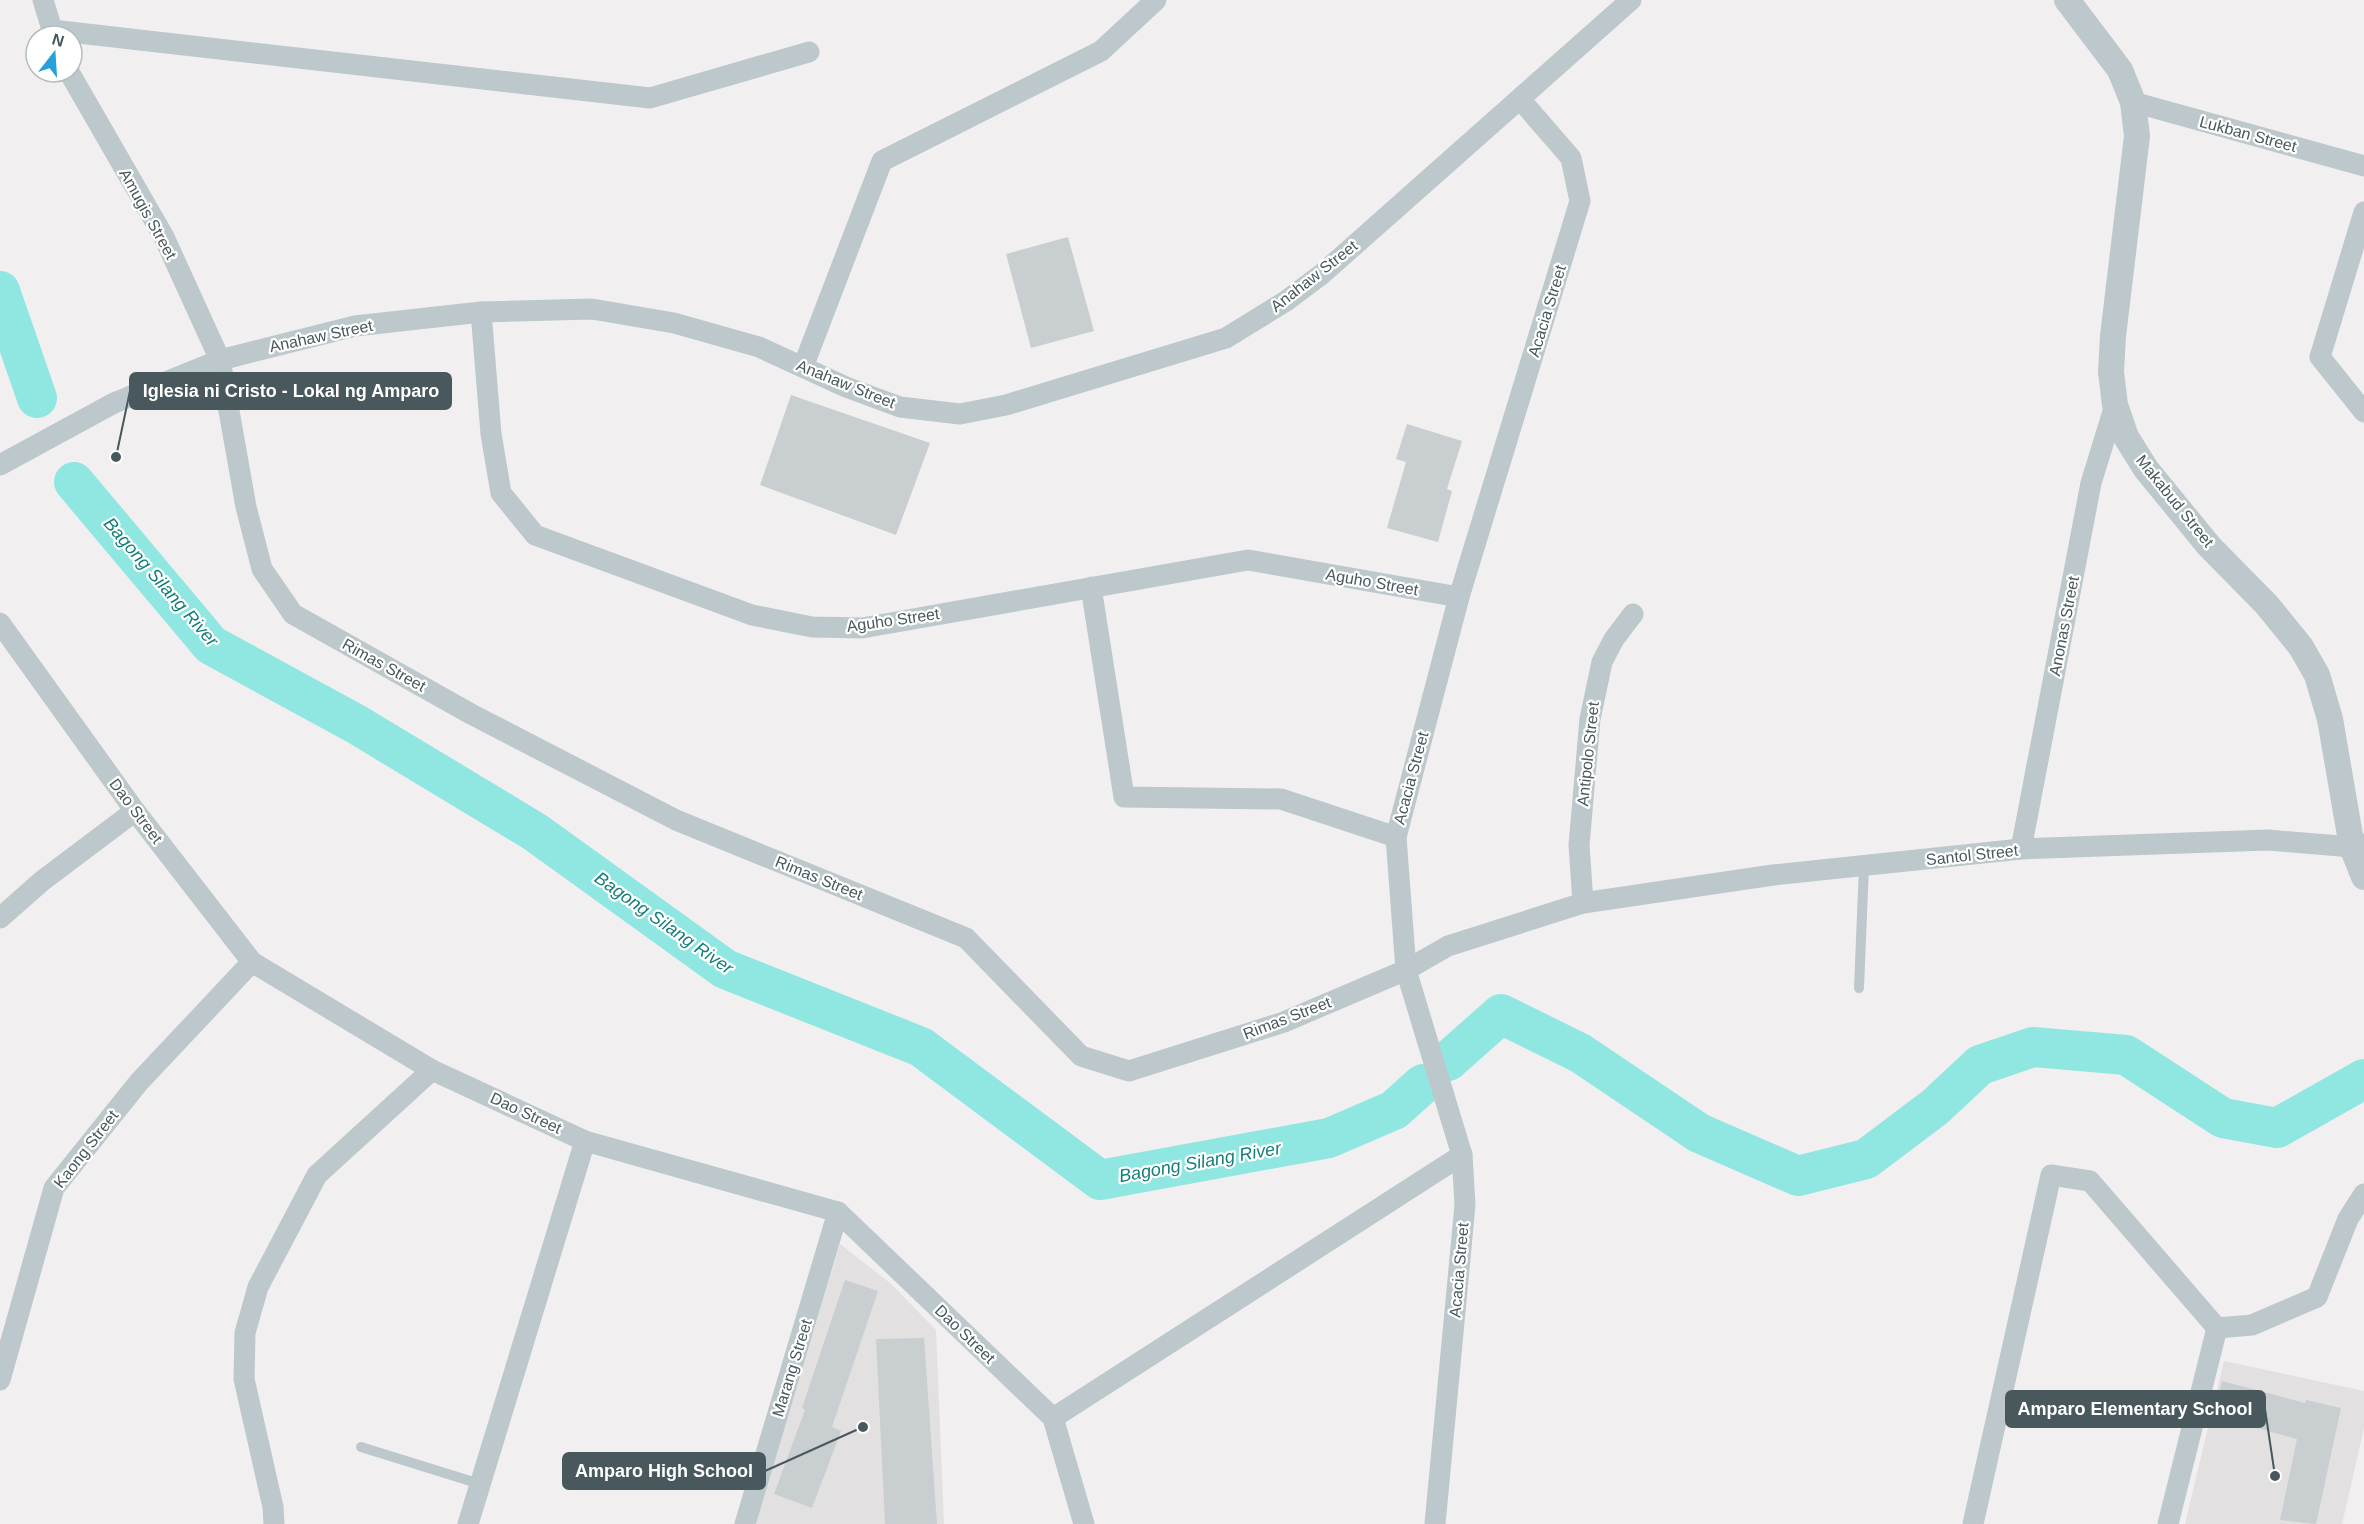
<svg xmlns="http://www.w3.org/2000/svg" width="2364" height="1524" viewBox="0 0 2364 1524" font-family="Helvetica,sans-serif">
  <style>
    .education { fill: #e3e0e1 }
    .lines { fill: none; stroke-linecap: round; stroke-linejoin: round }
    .river { stroke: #90e7e2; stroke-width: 40 }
    .building { fill: #c9ced1 }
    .service { stroke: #bcc8cb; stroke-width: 10 }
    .minor { stroke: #bcc8cb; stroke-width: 21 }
    .tertiary { stroke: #bcc8cb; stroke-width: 26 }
    .labels { text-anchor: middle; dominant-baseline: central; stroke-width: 4.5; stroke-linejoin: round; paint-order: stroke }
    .street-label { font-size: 16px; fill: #48585c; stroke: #fff }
    .water-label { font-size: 18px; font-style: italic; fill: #147e78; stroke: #fff }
    .leader { fill: none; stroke: #48585c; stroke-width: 2 }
    .callout-dot { fill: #48585c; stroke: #fff; stroke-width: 2 }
    .callout { fill: #48585c; stroke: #48585c; stroke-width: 2 }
    .callout-label { font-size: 18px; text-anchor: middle; font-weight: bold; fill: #fff }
  </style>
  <rect width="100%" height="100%" fill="#f2eff0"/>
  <g class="education">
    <path d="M840,1244L890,1283L936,1330L944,1524H755Z"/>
    <path d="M2224,1361L2364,1391V1428L2342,1524H2185Z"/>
  </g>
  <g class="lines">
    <g class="river">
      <path d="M0,291L37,398"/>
      <path d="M74,482L211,645L356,724L535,832L725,969L921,1047L1100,1180L1329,1138L1394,1110L1423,1084"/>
      <path d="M1448,1061L1501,1014L1580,1053L1699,1133L1798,1176L1866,1159L1935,1107L1980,1065L2033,1047L2126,1055L2223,1118L2277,1128L2364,1079"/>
    </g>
  </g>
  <g class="building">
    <path d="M1068,237L1094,331L1031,348L1006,254Z"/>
    <path d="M791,395L930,443L896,535L760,485Z"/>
    <path d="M1407,424L1462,441L1447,489L1452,491L1438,542L1387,528L1406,462L1396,459Z"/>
    <path d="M845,1280L878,1291L832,1427L841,1431L812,1508L774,1494L805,1410L802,1408Z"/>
    <path d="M924,1338L937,1524H885L876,1339Z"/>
    <path d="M2222,1381L2305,1403L2306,1400L2341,1408L2316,1524L2280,1520L2297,1439L2213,1416Z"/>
  </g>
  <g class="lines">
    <g class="service">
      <path d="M1859,988L1864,866"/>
      <path d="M361,1447L480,1484"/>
    </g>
    <g class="minor">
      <path d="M43,0L54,36"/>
      <path d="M52,30L650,98L809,52"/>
      <path d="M69,72L164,237L220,360L246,507L262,569L293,614L471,714L676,820L966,938L1081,1056L1129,1071L1284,1022L1406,970L1448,946L1583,903L1773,875L2021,849L2268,840L2352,847L2364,844"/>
      <path d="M2133,102L2364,166"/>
      <path d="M2364,212L2320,357L2364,412"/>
      <path d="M481,312L491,434L501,493L535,535L752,615L812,627L862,628L1248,560L1459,597"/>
      <path d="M803,367L882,161L1101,51L1156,0"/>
      <path d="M0,465L114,403L220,360L355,326L481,312L592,309L674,323L759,347L846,387L900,407L960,414L1006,405L1226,338L1286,301L1322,274L1631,0"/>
      <path d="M1091,587L1124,797L1281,799L1396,837"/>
      <path d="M0,623L135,811L252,962L432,1070L585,1141L838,1212L1053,1418L1084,1524"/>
      <path d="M2021,849L2091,483L2115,405"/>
      <path d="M1583,903L1579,845L1590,719L1602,662L1614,639L1633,614"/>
      <path d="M0,918L42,881L135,811"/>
      <path d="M0,1380L54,1188L139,1082L252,962"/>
      <path d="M1053,1418L1462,1155"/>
      <path d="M274,1524L273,1507L244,1379L245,1333L258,1287L317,1175L432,1070"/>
      <path d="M468,1524L585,1141"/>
      <path d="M745,1524L838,1212"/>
      <path d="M1435,1524L1465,1205L1462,1155L1406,970L1396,837L1459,597L1580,201L1571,158L1520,99"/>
      <path d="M1973,1524L2051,1175L2090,1181L2217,1328"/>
      <path d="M2168,1524L2217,1328L2252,1325L2317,1297L2348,1219L2364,1194"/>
    </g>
    <path class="tertiary" d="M2067,0L2120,70L2133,102L2137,136L2113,336L2111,372L2115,405L2126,437L2146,469L2209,546L2267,605L2301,647L2317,675L2330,719L2352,847L2364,877"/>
  </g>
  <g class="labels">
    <g class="street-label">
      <text transform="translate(2248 134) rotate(15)">Lukban Street</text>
      <text transform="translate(148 214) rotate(61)">Amugis Street</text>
      <text transform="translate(1314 276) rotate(-38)">Anahaw Street</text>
      <text transform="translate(1547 311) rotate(-73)">Acacia Street</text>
      <text transform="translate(321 336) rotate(-12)">Anahaw Street</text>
      <text transform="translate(846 384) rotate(22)">Anahaw Street</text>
      <text transform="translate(2175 501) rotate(51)">Makabud Street</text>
      <text transform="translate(1372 582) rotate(10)">Aguho Street</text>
      <text transform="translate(893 620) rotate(-8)">Aguho Street</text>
      <text transform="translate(2064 626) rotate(-79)">Anonas Street</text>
      <text transform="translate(384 665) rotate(29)">Rimas Street</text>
      <text transform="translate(1588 754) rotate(-84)">Antipolo Street</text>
      <text transform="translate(1411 778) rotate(-75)">Acacia Street</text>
      <text transform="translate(136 811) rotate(53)">Dao Street</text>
      <text transform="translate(1972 855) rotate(-6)">Santol Street</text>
      <text transform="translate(819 878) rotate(22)">Rimas Street</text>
      <text transform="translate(1287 1018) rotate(-21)">Rimas Street</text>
      <text transform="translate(526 1113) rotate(25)">Dao Street</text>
      <text transform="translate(86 1149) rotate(-52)">Kaong Street</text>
      <text transform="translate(1459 1270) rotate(-85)">Acacia Street</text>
      <text transform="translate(965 1334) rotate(44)">Dao Street</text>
      <text transform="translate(792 1368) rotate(-73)">Marang Street</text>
    </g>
    <g class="water-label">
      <text transform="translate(161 582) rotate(49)">Bagong Silang River</text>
      <text transform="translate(664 923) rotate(35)">Bagong Silang River</text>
      <text transform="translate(1200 1162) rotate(-10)">Bagong Silang River</text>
    </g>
  </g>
  <path class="leader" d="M116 457L130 391M2275 1476L2265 1409M863 1427L765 1471"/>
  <g class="callout-dot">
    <circle cx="116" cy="457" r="6"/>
    <circle cx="2275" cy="1476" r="6"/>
    <circle cx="863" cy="1427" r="6"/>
  </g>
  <g class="callout">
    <rect x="130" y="373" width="321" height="36" rx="6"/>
    <rect x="2006" y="1391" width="259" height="36" rx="6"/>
    <rect x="563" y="1453" width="202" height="36" rx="6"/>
  </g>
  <g class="callout-label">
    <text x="291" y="397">Iglesia ni Cristo - Lokal ng Amparo</text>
    <text x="2135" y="1415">Amparo Elementary School</text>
    <text x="664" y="1477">Amparo High School</text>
  </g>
  <g transform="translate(54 54) rotate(17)"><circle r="28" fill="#ffffff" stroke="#b6bcbe" stroke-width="1.5"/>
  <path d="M0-4.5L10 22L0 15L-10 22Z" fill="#24a2d7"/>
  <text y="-9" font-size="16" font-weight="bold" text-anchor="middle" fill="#48585c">N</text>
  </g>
</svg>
